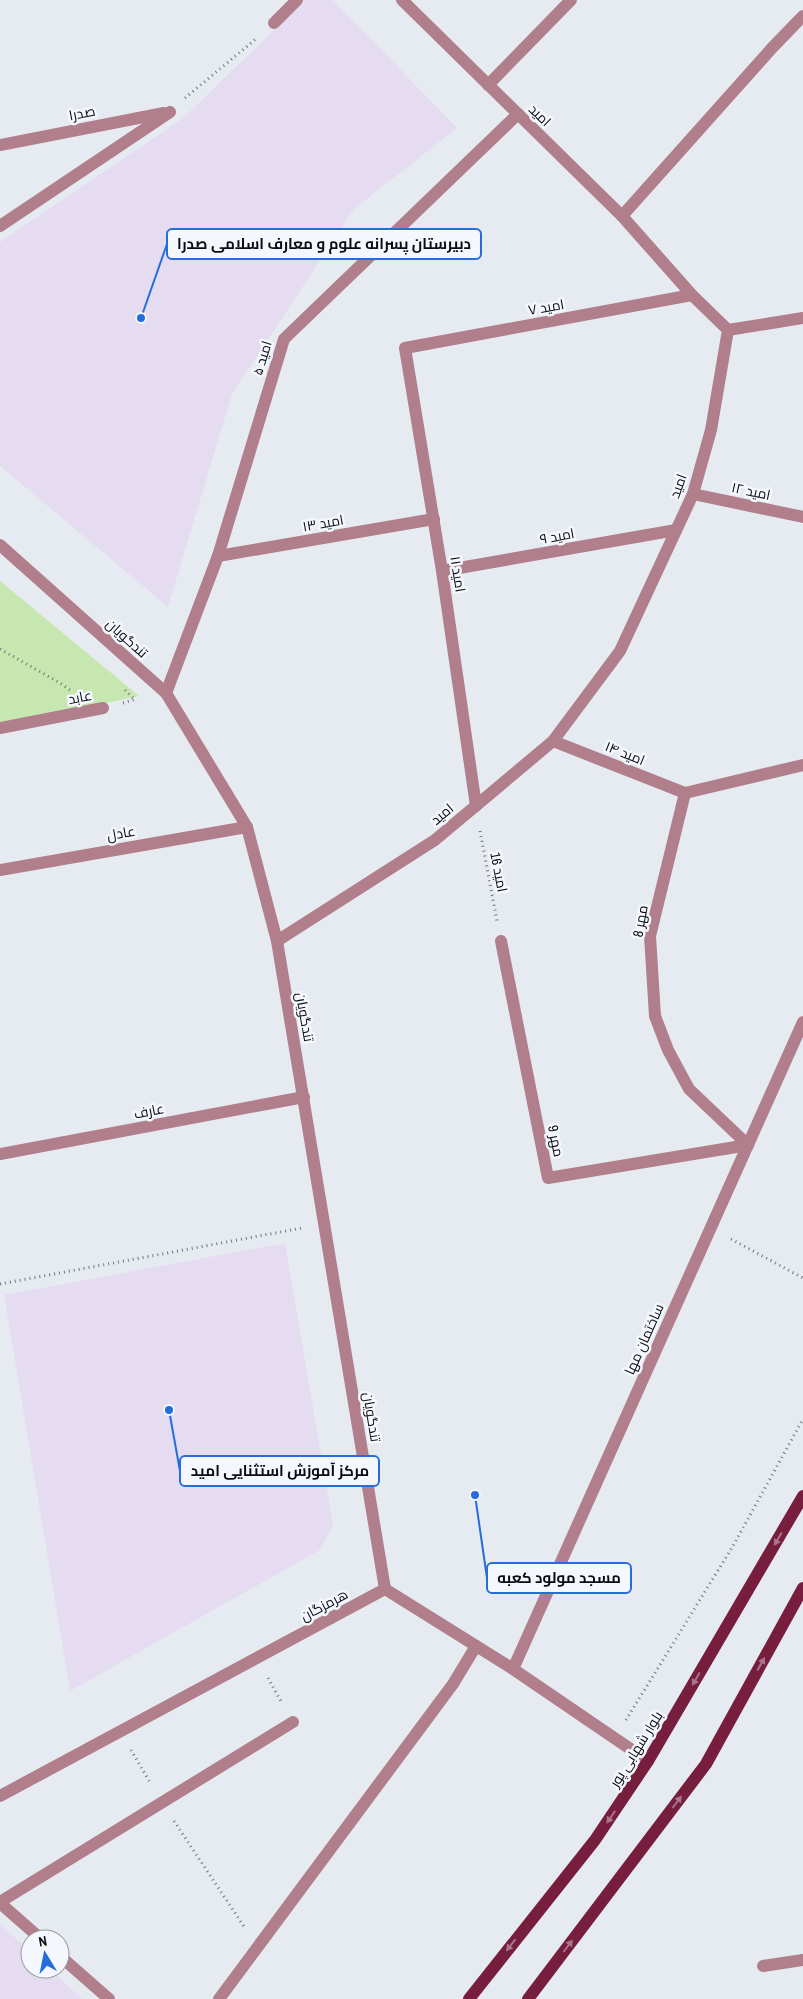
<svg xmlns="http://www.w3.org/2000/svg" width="803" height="1999" viewBox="0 0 803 1999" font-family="'Archivo Narrow',Cairo,sans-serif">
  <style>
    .education { fill: #e6dcf1 }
    .green { fill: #c6e7af }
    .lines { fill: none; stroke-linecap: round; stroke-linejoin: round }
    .path { stroke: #74777c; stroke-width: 3; stroke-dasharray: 1 4; stroke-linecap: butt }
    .minor { stroke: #b17e8b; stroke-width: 12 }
    .major { stroke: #771e3f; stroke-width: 12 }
    .oneway { fill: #a9758b }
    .labels { text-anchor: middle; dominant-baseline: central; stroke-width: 5; stroke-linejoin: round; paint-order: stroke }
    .street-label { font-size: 14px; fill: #0b0c0f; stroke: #f4f8fe }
    .leader { fill: none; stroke: #256eda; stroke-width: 2 }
    .callout-dot { fill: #256eda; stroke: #f4f8fe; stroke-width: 2 }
    .callout { fill: #f4f8fe; stroke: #256eda; stroke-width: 2 }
    .callout-label { font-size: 15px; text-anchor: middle; font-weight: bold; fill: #0b0c0f }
  </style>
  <rect width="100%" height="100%" fill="#e6ebf2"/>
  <g class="education">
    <path d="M305,0H333L457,128L354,209L232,394L168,607L0,466V242L182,119Z"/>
    <path d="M285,1243L333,1525L320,1550L70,1691L4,1295Z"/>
    <path d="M0,1924L30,1951V1969H50L82,1999H0Z"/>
  </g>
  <path class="green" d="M0,581L139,696L0,726Z"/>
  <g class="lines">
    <g class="path">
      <path d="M185,98L257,38"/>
      <path d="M0,649L60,683L71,691"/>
      <path d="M125,690L135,700"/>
      <path d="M123,703L136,699"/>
      <path d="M480,831L497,921"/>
      <path d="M731,1239L803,1278"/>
      <path d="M0,1284L302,1228"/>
      <path d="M268,1678L282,1703"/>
      <path d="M626,1720L733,1546L803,1419"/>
      <path d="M131,1750L151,1784"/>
      <path d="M174,1821L245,1928"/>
    </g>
    <g class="minor">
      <path d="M274,23L297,0"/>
      <path d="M488,85L571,0"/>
      <path d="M0,145L164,113"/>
      <path d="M622,216L772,48L803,16"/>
      <path d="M0,226L170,112"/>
      <path d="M728,330L803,318"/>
      <path d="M693,494L803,517"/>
      <path d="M0,545L166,693L247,827L277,941L385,1589"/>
      <path d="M218,556L434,519"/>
      <path d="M442,571L676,530"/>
      <path d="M166,693L218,556L284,339L518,114"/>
      <path d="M0,728L103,708"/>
      <path d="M553,741L685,793"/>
      <path d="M685,793L650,936L655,1016L668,1050L689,1089L748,1145"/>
      <path d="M685,793L803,765"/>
      <path d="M476,806L442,571L405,348L692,295"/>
      <path d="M0,870L247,827"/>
      <path d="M277,941L435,840L553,741L620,651L693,494L711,430L728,330L692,295L622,216L402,0"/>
      <path d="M501,941L548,1178L748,1145"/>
      <path d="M0,1154L304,1097"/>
      <path d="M385,1589L513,1669L648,1761"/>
      <path d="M513,1669L803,1022"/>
      <path d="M0,1796L385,1589"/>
      <path d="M0,1902L293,1722"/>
      <path d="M0,1903L41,1939"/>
      <path d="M60,1956L109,1999"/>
      <path d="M763,1966L803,1960"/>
      <path d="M219,1999L453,1684L476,1646"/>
    </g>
    <g class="major">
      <path d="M469,1999L595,1840L648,1761L803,1496"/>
      <path d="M528,1999L706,1764L803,1588"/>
    </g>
  </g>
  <defs><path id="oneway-solid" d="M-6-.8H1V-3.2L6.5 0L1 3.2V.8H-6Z" transform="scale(1.25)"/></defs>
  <g class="oneway">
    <use href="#oneway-solid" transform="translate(778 1539) rotate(120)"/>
    <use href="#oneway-solid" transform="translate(761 1664) rotate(-61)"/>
    <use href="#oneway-solid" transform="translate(696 1679) rotate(120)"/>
    <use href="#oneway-solid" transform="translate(677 1802) rotate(-53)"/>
    <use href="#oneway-solid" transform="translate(611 1817) rotate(124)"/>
    <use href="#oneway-solid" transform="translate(511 1945) rotate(128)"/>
    <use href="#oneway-solid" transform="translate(568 1946) rotate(-53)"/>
  </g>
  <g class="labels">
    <g class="street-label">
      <text transform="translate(82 113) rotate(-11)">صدرا</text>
      <text transform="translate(540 115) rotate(44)">امید</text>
      <text transform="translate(546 307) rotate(-10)">امید ۷</text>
      <text transform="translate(262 358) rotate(-73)">امید ۵</text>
      <text transform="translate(678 486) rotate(-70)">امید</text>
      <text transform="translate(751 491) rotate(12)">امید ۱۲</text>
      <text transform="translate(323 523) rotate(-10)">امید ۱۳</text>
      <text transform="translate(557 536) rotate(-10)">امید ۹</text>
      <text transform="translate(458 574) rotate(81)">امید ۱۱</text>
      <text transform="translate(127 638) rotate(42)">تندگویان</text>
      <text transform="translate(80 697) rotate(-11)">عابد</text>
      <text transform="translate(625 753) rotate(22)">امید ۱۴</text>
      <text transform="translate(442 814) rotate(-40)">امید</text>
      <text transform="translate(121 833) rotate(-10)">عادل</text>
      <text transform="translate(499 872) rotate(79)">امید 16</text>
      <text transform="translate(640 921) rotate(-80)">مهر 8</text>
      <text transform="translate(305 1017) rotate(80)">تندگویان</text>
      <text transform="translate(149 1111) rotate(-11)">عارف</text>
      <text transform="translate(556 1141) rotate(79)">مهر 9</text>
      <text transform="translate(644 1339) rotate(-66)">ساختمان مها</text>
      <text transform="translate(372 1417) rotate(81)">تندگویان</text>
      <text transform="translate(324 1605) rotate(-28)">هرمزگان</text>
      <text transform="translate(636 1749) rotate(-58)">بلوار شهابی پور</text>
    </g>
  </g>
  <path class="leader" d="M141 318L167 244M169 1410L180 1471M475 1495L487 1578"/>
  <g class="callout-dot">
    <circle cx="141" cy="318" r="5"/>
    <circle cx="169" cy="1410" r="5"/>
    <circle cx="475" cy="1495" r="5"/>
  </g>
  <g class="callout">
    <rect x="167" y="229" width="314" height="30" rx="5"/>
    <rect x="180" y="1456" width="199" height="30" rx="5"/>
    <rect x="487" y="1563" width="144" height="30" rx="5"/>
  </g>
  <g class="callout-label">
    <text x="324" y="249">دبیرستان پسرانه علوم و معارف اسلامی صدرا</text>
    <text x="280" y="1476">مرکز آموزش استثنایی امید</text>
    <text x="559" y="1583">مسجد مولود کعبه</text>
  </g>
  <g transform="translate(45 1954) rotate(350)"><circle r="24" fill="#f4f8fe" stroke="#979a9e"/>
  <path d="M0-4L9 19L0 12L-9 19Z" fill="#256eda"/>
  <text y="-8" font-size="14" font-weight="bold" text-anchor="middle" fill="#0b0c0f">N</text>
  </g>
</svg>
